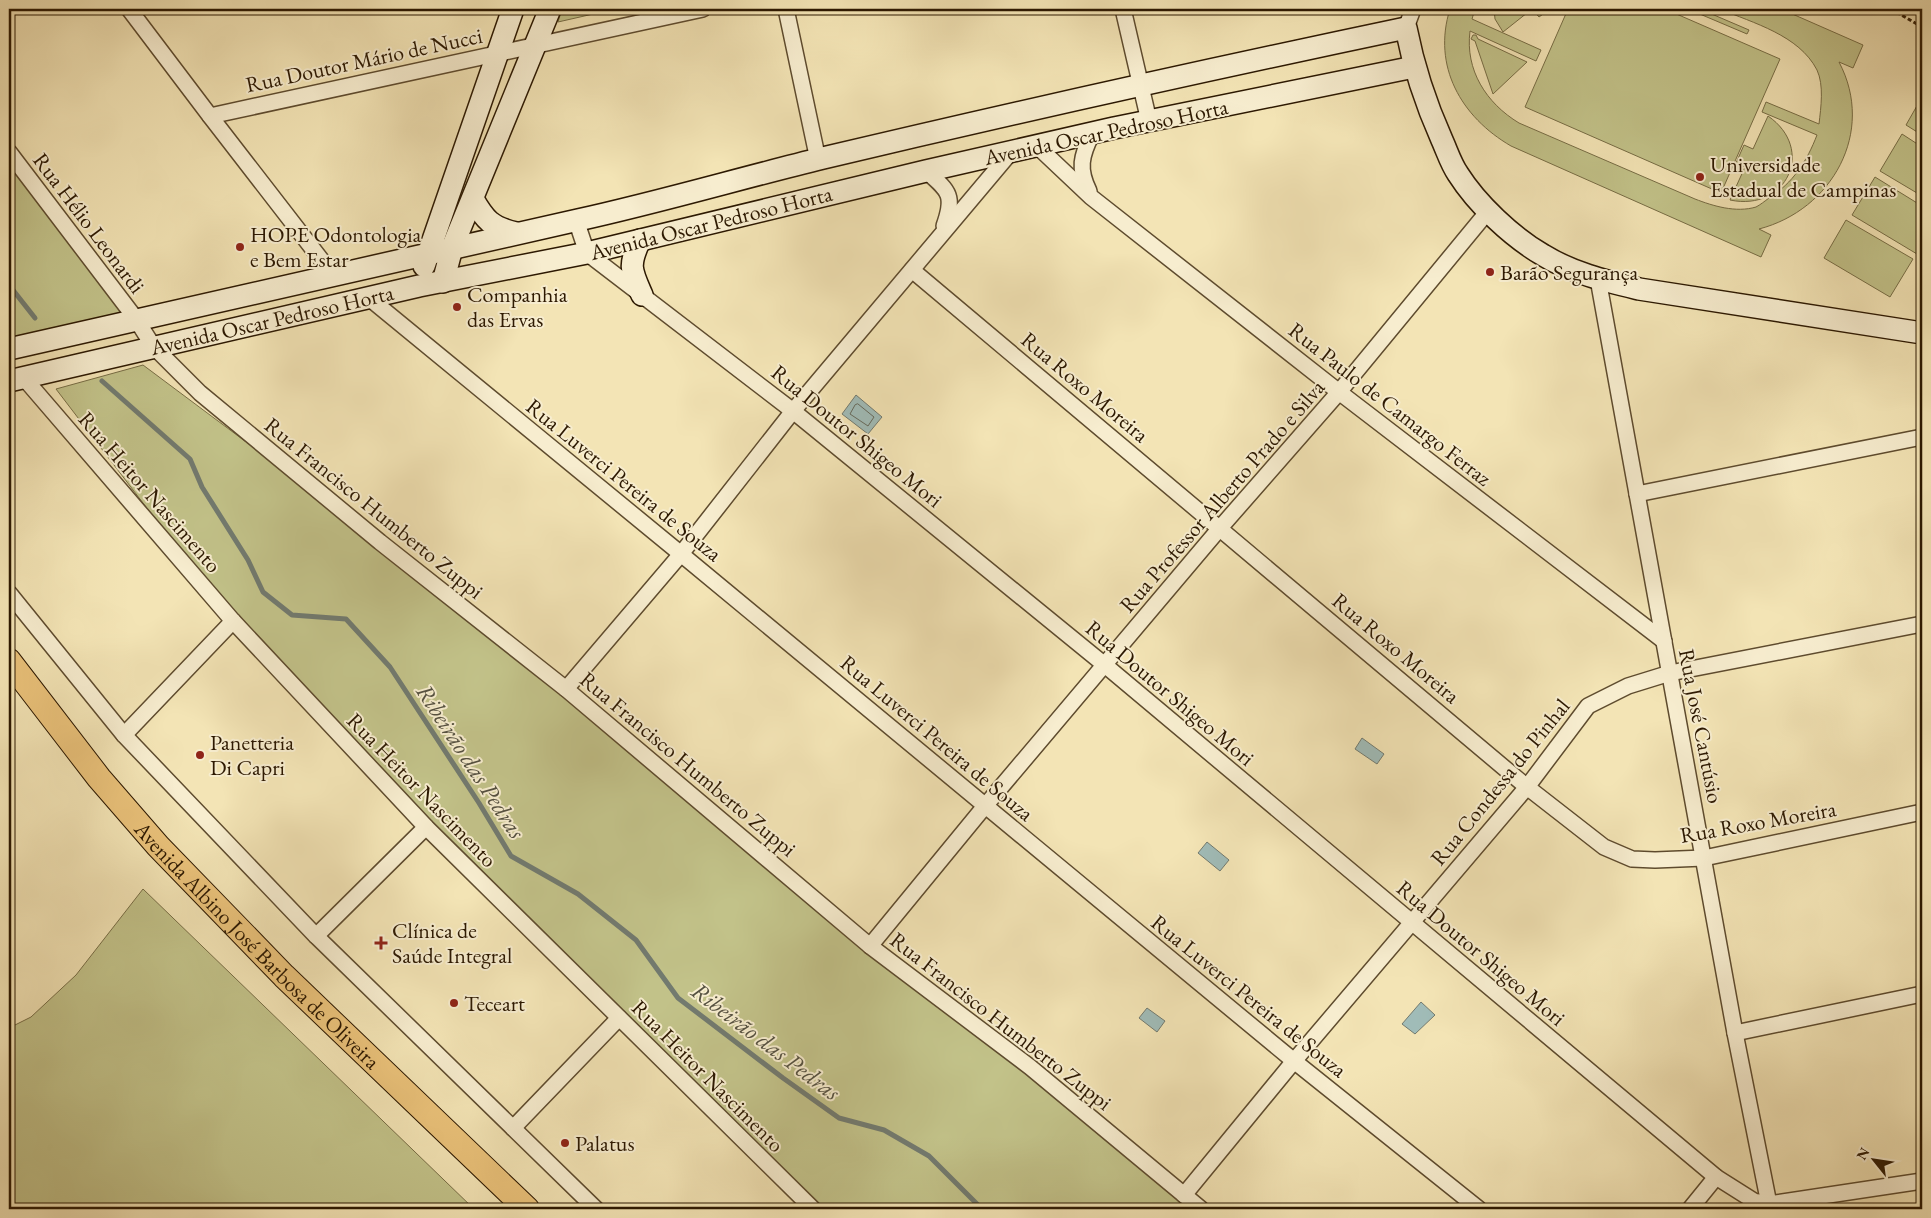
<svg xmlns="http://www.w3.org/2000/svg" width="1931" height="1218" viewBox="0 0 1931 1218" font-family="'EB Garamond',serif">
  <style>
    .green { fill: #c2c289; stroke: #776d45 }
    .water { fill: #a0bcb8; stroke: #727a6f }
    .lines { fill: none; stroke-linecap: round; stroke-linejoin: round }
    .shore { stroke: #666a5c; stroke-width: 1 }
    .stream { stroke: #727a6f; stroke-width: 5 }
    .minor-casing { stroke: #5e4b2e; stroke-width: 18 }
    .secondary-casing { stroke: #2c1801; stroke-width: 24 }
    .primary-casing { stroke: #2c1801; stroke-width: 26 }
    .path { stroke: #2c1801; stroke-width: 3; stroke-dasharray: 4 2.5; stroke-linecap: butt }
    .minor { stroke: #f7edcf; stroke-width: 15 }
    .secondary { stroke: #f7edcf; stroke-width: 21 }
    .primary { stroke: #eac27a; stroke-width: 24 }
    .poi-dot { fill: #8f2418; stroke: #f7edcf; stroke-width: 2 }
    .labels { text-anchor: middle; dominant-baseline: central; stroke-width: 4; stroke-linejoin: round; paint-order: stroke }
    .street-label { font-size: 22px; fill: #2c1801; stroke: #f7edcf }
    .poi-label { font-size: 22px; fill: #2c1801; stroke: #f7edcf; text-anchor: start }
    .water-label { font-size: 24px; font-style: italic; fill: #555141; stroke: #f7edcf }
  </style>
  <rect width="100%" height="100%" fill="#f3e4b5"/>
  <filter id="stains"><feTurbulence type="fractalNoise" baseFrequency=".004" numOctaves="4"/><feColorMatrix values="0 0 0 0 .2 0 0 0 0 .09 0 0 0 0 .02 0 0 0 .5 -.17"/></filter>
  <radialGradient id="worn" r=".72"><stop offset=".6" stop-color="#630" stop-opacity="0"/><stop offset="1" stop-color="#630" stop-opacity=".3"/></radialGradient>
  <g class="green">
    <path d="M562,9H615L558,22Z"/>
    <path d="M1450,9H1475L1472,19L1541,50L1536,61L1470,31C1465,70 1486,103 1519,123L1695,199C1713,206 1736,213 1756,207C1760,205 1765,201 1769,198C1793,183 1807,161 1817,135L1762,112L1766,102L1819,124C1821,107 1824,85 1817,70C1799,35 1753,23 1720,9H1781L1863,45L1853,68L1839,62C1876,132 1832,210 1759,229L1771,235L1761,257L1511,146C1461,117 1432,66 1450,9Z"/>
    <path d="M1494,9H1550L1539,17L1532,9L1503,32L1495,19Z"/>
    <path d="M1568,9H1665L1780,59L1721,193L1525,107Z"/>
    <path d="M1688,9H1700L1749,30L1747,34Z"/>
    <path d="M1473,35H1476L1478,39L1527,62L1493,94L1475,41L1471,39Z"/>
    <path d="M1922,97V135L1906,125Z"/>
    <path d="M1768,116C1816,149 1787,212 1730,200L1745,167L1736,163L1744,145L1753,149Z"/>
    <path d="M1902,134L1922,147V196L1880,171Z"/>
    <path d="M9,152L136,319L9,349Z"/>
    <path d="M1875,177L1922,206V246L1917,254L1852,215Z"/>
    <path d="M1846,220L1913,259L1890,297L1824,258Z"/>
    <path d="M143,365L380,542L1201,1209H813L233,621L56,389Z"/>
    <path d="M143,889L474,1209H9V1028L31,1017L76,975Z"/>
  </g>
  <g class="water">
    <path d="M856,395L882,417L868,434L842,414Z"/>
    <path d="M1362,738L1384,754L1377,764L1355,749Z"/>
    <path d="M1207,842L1229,860L1220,871L1198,853Z"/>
    <path d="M1421,1002L1435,1015L1415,1034L1402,1024Z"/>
    <path d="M1147,1008L1165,1021L1157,1032L1139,1018Z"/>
  </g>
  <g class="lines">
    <path class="shore" d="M858,404L874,417L868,426L850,414L855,405Z"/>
    <g class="stream">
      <path d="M9,285L35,318"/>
      <path d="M102,381L190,459L202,487L248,560L263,592L292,615L346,619L390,667L479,803L511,856L578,894L636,940L678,998L783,1078L839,1118L884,1130L929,1156L982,1209"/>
    </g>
    <g class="minor-casing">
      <g id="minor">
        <path d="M129,9L210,116L333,275"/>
        <path d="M786,9L818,160"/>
        <path d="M1123,9L1149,121"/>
        <path d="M1406,28L1413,9"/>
        <path d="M210,116L703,9"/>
        <path d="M1037,146L1091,197L1339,392L1664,641"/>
        <path d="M9,152L136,319L153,346L200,393L380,542L566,689L870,946L1030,1067L1201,1209"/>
        <path d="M926,171C949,191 955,195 944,226"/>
        <path d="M1089,191C1078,169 1081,156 1092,134"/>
        <path d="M576,220L587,253L793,411L1106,666L1716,1177L1754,1201L1769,1204L1922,1181"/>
        <path d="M912,270L1527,787L1604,847L1632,859L1655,860L1704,858L1922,812"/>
        <path d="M1598,279L1735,1033L1770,1209"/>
        <path d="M369,298L681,554L1294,1061L1479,1209"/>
        <path d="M24,378L233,621L426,827L813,1209"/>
        <path d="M1637,494L1922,437"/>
        <path d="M9,593L124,735L316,936L596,1209"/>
        <path d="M566,689L681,554L793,411L1011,152"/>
        <path d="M124,735L233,621"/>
        <path d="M316,936L426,827"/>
        <path d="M870,946L985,806L1220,528L1339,392L1489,210"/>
        <path d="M1735,1033L1922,994"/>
        <path d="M513,1128L619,1018"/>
        <path d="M1184,1195L1294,1061L1527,787L1588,706L1628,686L1670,673L1922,624"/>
        <path d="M1690,1209L1716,1177"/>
      </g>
    </g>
    <g class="secondary-casing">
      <g id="secondary">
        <path d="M473,199C485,220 491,227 516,233"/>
        <path d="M640,240C628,266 631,270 642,295"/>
        <path d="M424,266L513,9"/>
        <path d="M443,282L452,248L550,9"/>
        <path d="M9,349C198,305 388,263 578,220C660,202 741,178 823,158C1017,112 1211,69 1406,28C1414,69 1425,102 1442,140C1447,151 1451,164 1458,174C1477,204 1512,237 1543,255C1572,273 1606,281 1639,289L1922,333"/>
        <path d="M9,381L419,286L587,253L926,171L1114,128L1414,67"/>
      </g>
    </g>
    <g class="primary-casing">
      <g id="primary">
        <path id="s1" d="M9,661L99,778L158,846L284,976L527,1209"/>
      </g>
    </g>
    <path class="path" d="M1891,9L1922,27"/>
    <use href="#minor" class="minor"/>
    <use href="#secondary" class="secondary"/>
    <use href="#primary" class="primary"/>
  </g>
  <g class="poi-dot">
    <circle cx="1700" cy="177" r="5"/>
    <circle cx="240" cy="247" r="5"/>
    <circle cx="1490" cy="272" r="5"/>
    <circle cx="457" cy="307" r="5"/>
    <circle cx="200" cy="755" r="5"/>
    <path d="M378.5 935.5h5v5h5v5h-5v5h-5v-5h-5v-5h5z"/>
    <circle cx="454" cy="1003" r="5"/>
    <circle cx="565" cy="1143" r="5"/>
  </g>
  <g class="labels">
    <g class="street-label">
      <text transform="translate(364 60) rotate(-12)">Rua Doutor Mário de Nucci</text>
      <text transform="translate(1106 132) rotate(-12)">Avenida Oscar Pedroso Horta</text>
      <text transform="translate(89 223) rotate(53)">Rua Hélio Leonardi</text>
      <text transform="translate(711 223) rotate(-14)">Avenida Oscar Pedroso Horta</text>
      <text transform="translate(272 320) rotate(-13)">Avenida Oscar Pedroso Horta</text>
      <text transform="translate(1085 387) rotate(40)">Rua Roxo Moreira</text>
      <text transform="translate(1390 404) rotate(38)">Rua Paulo de Camargo Ferraz</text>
      <text transform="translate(857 436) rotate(39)">Rua Doutor Shigeo Mori</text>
      <text transform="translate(624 480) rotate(39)">Rua Luverci Pereira de Souza</text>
      <text transform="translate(150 492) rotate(49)">Rua Heitor Nascimento</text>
      <text transform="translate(1222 496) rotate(-49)">Rua Professor Alberto Prado e Silva</text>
      <text transform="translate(374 508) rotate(39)">Rua Francisco Humberto Zuppi</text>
      <text transform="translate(1396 648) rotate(40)">Rua Roxo Moreira</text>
      <text transform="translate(1170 693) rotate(40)">Rua Doutor Shigeo Mori</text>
      <text transform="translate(1701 726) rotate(79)">Rua José Cantúsio</text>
      <text transform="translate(937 738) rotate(40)">Rua Luverci Pereira de Souza</text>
      <text transform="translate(688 764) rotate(40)">Rua Francisco Humberto Zuppi</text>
      <text transform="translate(1500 782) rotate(-51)">Rua Condessa do Pinhal</text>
      <text transform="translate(422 790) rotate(46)">Rua Heitor Nascimento</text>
      <text transform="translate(1758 822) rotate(-10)">Rua Roxo Moreira</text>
      <text stroke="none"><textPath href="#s1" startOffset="378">Avenida Albino José Barbosa de Oliveira</textPath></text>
      <text transform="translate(1481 953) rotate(40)">Rua Doutor Shigeo Mori</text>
      <text transform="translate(1249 996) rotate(39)">Rua Luverci Pereira de Souza</text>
      <text transform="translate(1001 1021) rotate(38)">Rua Francisco Humberto Zuppi</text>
      <text transform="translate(708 1076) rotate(45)">Rua Heitor Nascimento</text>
    </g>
    <g class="poi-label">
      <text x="1710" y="164">Universidade<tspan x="1710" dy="25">Estadual de Campinas</tspan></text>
      <text x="250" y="234">HOPE Odontologia<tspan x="250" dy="25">e Bem Estar</tspan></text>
      <text x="1500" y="272">Barão Segurança</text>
      <text x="467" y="294">Companhia<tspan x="467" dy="25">das Ervas</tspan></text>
      <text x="210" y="742">Panetteria<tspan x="210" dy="25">Di Capri</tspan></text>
      <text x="392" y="930">Clínica de<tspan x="392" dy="25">Saúde Integral</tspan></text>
      <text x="464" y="1003">Teceart</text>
      <text x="575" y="1143">Palatus</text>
    </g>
    <g class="water-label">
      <text transform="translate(471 761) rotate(57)">Ribeirão das Pedras</text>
      <text transform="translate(766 1041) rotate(37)">Ribeirão das Pedras</text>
    </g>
  </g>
  <rect width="1931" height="1218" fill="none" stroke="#f3e4b5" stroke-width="30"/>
  <rect x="10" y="10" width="1911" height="1198" fill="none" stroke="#2c1801" stroke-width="2.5"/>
  <rect x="15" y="15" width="1901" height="1188" fill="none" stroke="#2c1801"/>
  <g transform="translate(1874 1160) rotate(300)" stroke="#f7edcf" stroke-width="4" paint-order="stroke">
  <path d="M0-4L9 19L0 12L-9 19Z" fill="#2c1801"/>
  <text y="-8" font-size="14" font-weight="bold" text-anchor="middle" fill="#2c1801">N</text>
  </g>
  <rect width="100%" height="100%" filter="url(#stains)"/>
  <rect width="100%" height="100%" fill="url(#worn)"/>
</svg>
